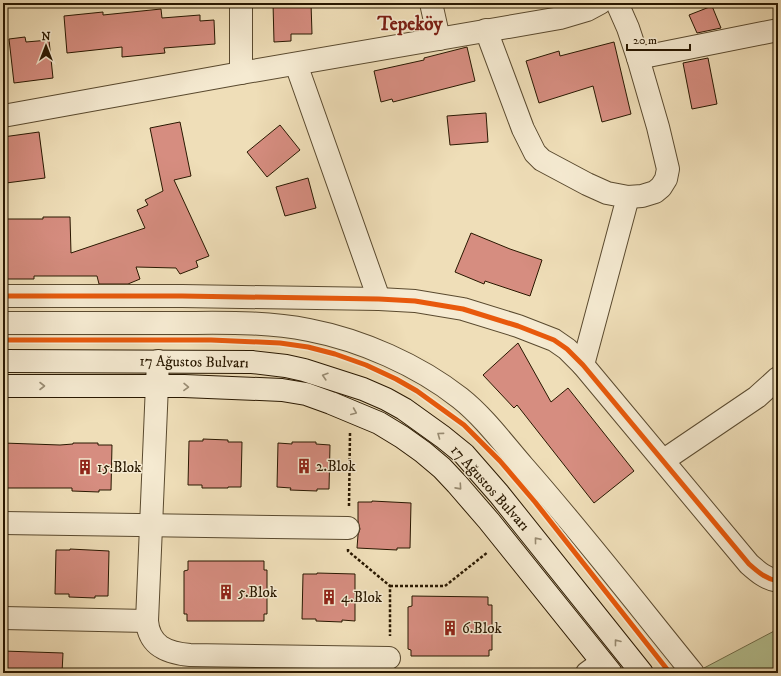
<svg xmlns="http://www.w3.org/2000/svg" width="781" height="676" viewBox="0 0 781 676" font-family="'IM FELL DW Pica',serif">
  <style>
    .green { fill: #b5c292; stroke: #6f6d4a }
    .building { fill: #d68d80; stroke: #291801 }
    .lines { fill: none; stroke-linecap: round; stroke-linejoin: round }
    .street-casing { stroke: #5a4a2f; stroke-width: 24 }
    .secondary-casing { stroke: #291801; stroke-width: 24 }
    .path { stroke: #291801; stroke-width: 2.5; stroke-dasharray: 3 2; stroke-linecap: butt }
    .street { stroke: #f5ead1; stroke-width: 22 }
    .secondary { stroke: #f5ead1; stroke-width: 22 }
    .cycleway-casing { stroke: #f5ead1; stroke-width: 8 }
    .cycleway { stroke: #e8590c; stroke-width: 5 }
    .oneway { stroke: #998c73 }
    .labels { text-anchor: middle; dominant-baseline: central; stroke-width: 3; stroke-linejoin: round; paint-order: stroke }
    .street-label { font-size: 15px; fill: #291801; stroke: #f5ead1 }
    .poi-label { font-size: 15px; fill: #291801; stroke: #f5ead1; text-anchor: start }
    .district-label { font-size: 19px; font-weight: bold; fill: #7a1f14; stroke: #f5ead1 }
  </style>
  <rect width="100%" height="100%" fill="#efdeb8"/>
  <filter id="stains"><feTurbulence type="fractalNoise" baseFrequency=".005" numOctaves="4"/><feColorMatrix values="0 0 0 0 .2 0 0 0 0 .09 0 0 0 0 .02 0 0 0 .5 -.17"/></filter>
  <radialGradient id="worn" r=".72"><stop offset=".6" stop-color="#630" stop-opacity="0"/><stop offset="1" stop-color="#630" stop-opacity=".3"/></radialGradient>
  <path class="green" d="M778,629V673H703L704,668Z"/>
  <g class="building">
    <path d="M273,3H311L312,34H291V41L274,42Z"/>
    <path d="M712,6L721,28L697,33L689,15Z"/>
    <path d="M161,9L162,18L200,15V21L214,20L215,44L164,48L165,53L122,57V47L67,53L64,16L103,12V15Z"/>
    <path d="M25,37L26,42L49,40L53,78L14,83L9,39Z"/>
    <path d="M614,42L631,114L602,122L593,86L539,103L526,61L559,51L560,56Z"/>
    <path d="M467,47L475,81L393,102L392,99L381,102L374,71L424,60V58Z"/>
    <path d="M708,58L717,104L692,109L683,63Z"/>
    <path d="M486,113L488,142L450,145L447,116Z"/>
    <path d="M180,122L191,176L174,180L209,256L196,261L198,267L180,274L176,268L136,267L140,279L128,284H99L97,276H34V279H4L5,219H43V217H70L71,253L145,228L137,210L148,205L145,200L163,191L150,128Z"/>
    <path d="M280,125L300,150L267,177L247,152Z"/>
    <path d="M39,132L45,178L6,183L3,156V137Z"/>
    <path d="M308,178L316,208L285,216L276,187Z"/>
    <path d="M471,233L510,249L542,260L530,296L485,281L484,284L455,272Z"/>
    <path d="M518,343L551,402L568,388L634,471L594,503L517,405L514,408L483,375Z"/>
    <path d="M203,439L228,440V442H242L241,487H228V488H202V485H188L189,441H203Z"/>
    <path d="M292,442H316V444L330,445L329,489H317V491L290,490L291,488L277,487L278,443L292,444Z"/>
    <path d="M3,443L60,445L73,444V443H98V445H112L111,490H99V492L72,491V488H3Z"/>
    <path d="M372,501L411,503L410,548H397V550L357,548L358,535L360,529L358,521V502H372Z"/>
    <path d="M70,549L109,551L108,596H95V598L69,597V594H55L56,550H70Z"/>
    <path d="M188,561H264V570H267V614H264V621H187V614H184V571L188,570Z"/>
    <path d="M317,573L355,574V621L342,620V622L316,621V619H302L303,574H317Z"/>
    <path d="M412,596L488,597V605H492V650H489V656H411V650L408,649V607L412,606Z"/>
    <path d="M3,651L63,653L62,673H3Z"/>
  </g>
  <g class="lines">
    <g class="street-casing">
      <g id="street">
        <path d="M241,3V73"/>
        <path d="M431,3L439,39"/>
        <path d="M617,3L628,28L638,58L658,127L668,169L666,179L661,187L655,192L642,196L628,197"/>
        <path d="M486,30L523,129L535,153L542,160L587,184L607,193L628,197L583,365"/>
        <path d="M638,58L778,30"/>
        <path d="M296,64L379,299"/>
        <path d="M3,116L241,73L560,18L587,10L600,3"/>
        <path d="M3,296H182L379,299L415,301L463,309L518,326L554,340L567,349L583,365L749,564C758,572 766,579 778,581"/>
        <path d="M3,323C60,323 118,323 175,323C220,323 264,321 309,330C361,340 418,365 460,398C484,417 503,443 523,466C582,533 637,604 693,673"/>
        <path d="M158,361L147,621C149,646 167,653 190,655L389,658"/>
        <path d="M664,460L757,397L778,378"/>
        <path d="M3,523L348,528"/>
        <path d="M3,618L147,621"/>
        <path d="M587,673L602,662"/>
      </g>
    </g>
    <g class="secondary-casing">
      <g id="secondary">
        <path d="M3,361L252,362L286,366L304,370L363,389L386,399L404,409L443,437L464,454L499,494L642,673"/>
        <path d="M3,386H184L282,390L306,394L331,403L379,423L402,437L423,452L442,468L457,484L489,521L611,673"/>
      </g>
    </g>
    <g class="path">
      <path d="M349,506L350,433"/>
      <path d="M348,549V551L390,586V636"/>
      <path d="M390,586H445L488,552"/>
    </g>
    <use href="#street" class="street"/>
    <use href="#secondary" class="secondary"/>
    <g class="cycleway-casing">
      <g id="cycleway">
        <path d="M3,296H182L379,299L415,301L463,309L518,326L554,340L567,349L583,365L749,564C758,572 766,579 778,581"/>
        <path d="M3,340H211L280,343L308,347L335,354L366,365L396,379L417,391L464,425L500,461L535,502L670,673"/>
      </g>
    </g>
    <use href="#cycleway" class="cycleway"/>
  </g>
  <defs><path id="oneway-chevron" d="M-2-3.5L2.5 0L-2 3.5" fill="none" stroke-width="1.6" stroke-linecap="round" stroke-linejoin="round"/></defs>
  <g class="oneway">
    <use href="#oneway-chevron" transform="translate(325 376) rotate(-163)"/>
    <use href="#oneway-chevron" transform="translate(42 386)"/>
    <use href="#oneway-chevron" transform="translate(186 387) rotate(1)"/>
    <use href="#oneway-chevron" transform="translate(354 412) rotate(23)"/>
    <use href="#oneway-chevron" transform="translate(440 435) rotate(-144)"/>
    <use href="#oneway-chevron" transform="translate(459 487) rotate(48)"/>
    <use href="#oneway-chevron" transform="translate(537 540) rotate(-129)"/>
    <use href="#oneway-chevron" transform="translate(617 642) rotate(-128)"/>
  </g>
  <defs>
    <g id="building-bare" transform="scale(1.2)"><path d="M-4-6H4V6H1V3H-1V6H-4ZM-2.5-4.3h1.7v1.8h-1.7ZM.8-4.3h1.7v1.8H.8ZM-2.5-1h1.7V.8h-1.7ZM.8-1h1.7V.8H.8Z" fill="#8f2418" stroke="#f5ead1" stroke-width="2.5" paint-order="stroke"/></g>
  </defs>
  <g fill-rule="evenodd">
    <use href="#building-bare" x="304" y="466"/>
    <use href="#building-bare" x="85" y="467"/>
    <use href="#building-bare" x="226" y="592"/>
    <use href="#building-bare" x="329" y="597"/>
    <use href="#building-bare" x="450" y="628"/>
  </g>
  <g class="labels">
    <g class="street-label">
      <text transform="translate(194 362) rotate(1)">17 Ağustos Bulvarı</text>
      <text transform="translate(490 488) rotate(48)">17 Ağustos Bulvarı</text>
    </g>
    <g class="poi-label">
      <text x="316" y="466">2.Blok</text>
      <text x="97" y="467">15.Blok</text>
      <text x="238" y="592">5.Blok</text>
      <text x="341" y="597">4.Blok</text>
      <text x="462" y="628">6.Blok</text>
    </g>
    <g class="district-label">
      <text x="410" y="24">Tepeköy</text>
    </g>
  </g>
  <rect width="781" height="676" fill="none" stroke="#efdeb8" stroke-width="16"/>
  <rect x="4" y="4" width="773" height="668" fill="none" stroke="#291801" stroke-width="2"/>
  <rect x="8" y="8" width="765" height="660" fill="none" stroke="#291801"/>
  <g transform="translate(46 46)" stroke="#f5ead1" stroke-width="3" paint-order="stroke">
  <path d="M0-3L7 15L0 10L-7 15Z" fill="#291801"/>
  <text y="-6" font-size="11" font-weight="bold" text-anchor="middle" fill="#291801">N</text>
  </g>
  <path d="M627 44v6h63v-6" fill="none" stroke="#291801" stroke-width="2"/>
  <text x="633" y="44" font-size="12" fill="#291801" stroke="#f5ead1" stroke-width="3" paint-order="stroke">20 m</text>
  <rect width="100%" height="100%" filter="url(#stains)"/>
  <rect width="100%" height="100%" fill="url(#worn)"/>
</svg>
